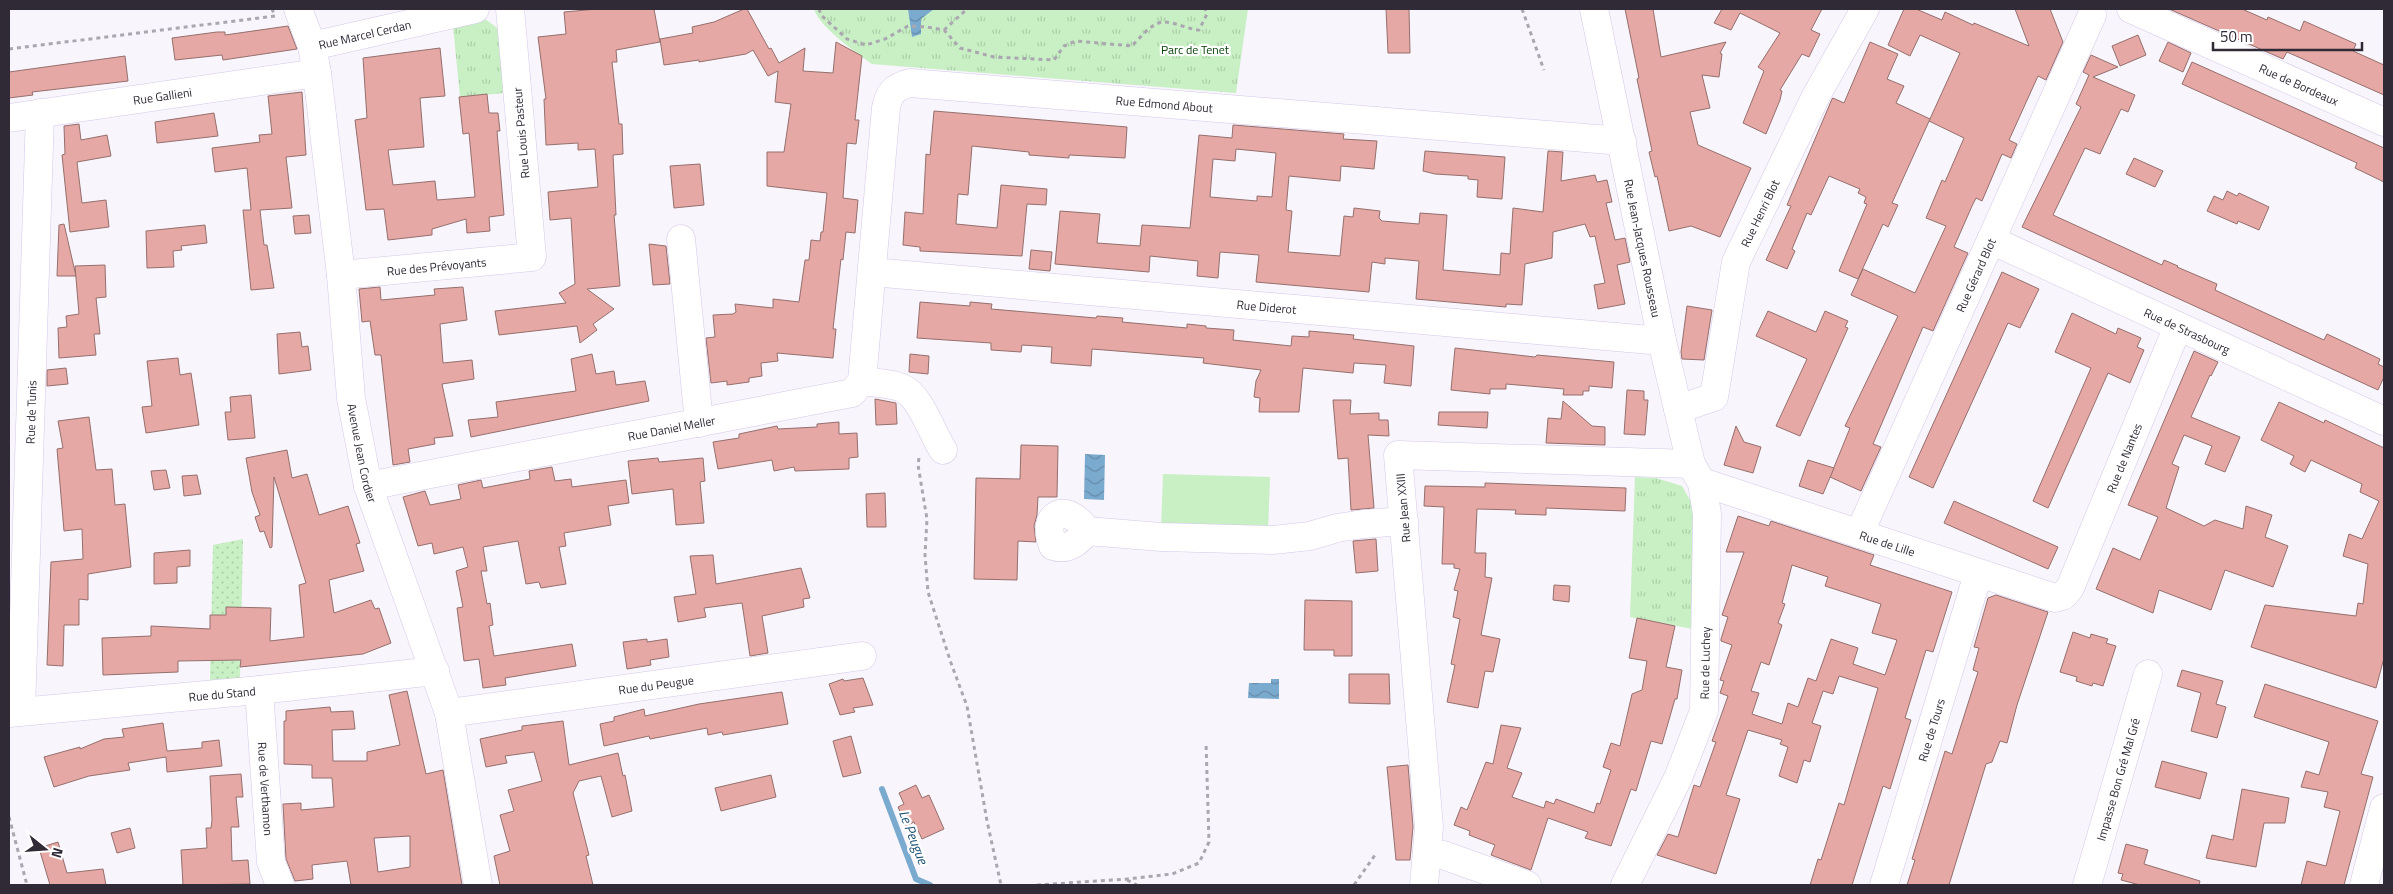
<svg xmlns="http://www.w3.org/2000/svg" width="2393" height="894" viewBox="0 0 2393 894" font-family="'Titillium Web',sans-serif">
  <style>
    .grass { fill: url(#grass-tufts) }
    .garden { fill: url(#garden-dots) }
    .pitch { fill: #c8f0c4 }
    .water { fill: url(#water-waves) }
    .lines { fill: none; stroke-linecap: round; stroke-linejoin: round }
    .stream { stroke: #7baacf; stroke-width: 6 }
    .building { fill: #e5a8a4; stroke: #956f6d; fill-rule: evenodd }
    .minor-casing { stroke: #d5c7e9; stroke-width: 29 }
    .path { stroke: #aba7b0; stroke-width: 3; stroke-dasharray: 4 4; stroke-linecap: butt }
    .minor { stroke: #fff; stroke-width: 28 }
    .labels { text-anchor: middle; dominant-baseline: central; stroke-width: 4.5; stroke-linejoin: round; paint-order: stroke }
    .street-label { font-size: 12px; fill: #302a37; stroke: #fff }
    .park-label { font-size: 12px; fill: #074107; stroke: #fff }
    .water-label { font-size: 14px; font-style: italic; fill: #184f73; stroke: #fff }
  </style>
  <defs>
    <pattern id="grass-tufts" width="24" height="20" patternUnits="userSpaceOnUse" patternTransform="scale(1.25)"><rect width="24" height="20" fill="#c8f0c4"/><path d="M3 7l-1-3M5 7V3M7 7l1-3M15 17l-1-3M17 17v-4M19 17l1-3" fill="none" stroke="#accea9"/></pattern>
    <pattern id="garden-dots" width="8" height="8" patternUnits="userSpaceOnUse" patternTransform="scale(1.25)"><rect width="8" height="8" fill="#c8f0c4"/><path d="M2 2h.1M6 6h.1" fill="none" stroke="#accea9" stroke-width="1.8" stroke-linecap="round"/></pattern>
    <pattern id="water-waves" width="16" height="10" patternUnits="userSpaceOnUse" patternTransform="scale(1.25)"><rect width="16" height="10" fill="#7baacf"/><path d="M0 5q4-4 8 0t8 0" fill="none" stroke="#658ba9"/></pattern>
  </defs>
  <rect width="100%" height="100%" fill="#f8f5fc"/>
  <g class="grass">
    <path d="M814,9H1248L1236,93L872,64C857,53 819,27 814,9Z"/>
    <path d="M485,19L500,30L505,93L460,97L453,26Z"/>
    <path d="M1635,477L1656,478L1682,486L1694,507L1693,629L1630,617Z"/>
  </g>
  <path class="garden" d="M243,539L240,678L210,680L213,545Z"/>
  <path class="pitch" d="M1163,474L1270,477L1268,531L1161,529Z"/>
  <g class="water">
    <path d="M908,9H934L921,19V34L912,37Z"/>
    <path d="M1085,454L1105,455L1104,500L1084,499Z"/>
    <path d="M1271,679H1279V699L1248,698L1249,683H1271Z"/>
  </g>
  <g class="lines">
    <path class="stream" d="M882,789L916,879L930,885"/>
  </g>
  <g class="building">
    <path d="M597,9H654L660,42L616,50L617,62H612L619,124H622L623,154L613,155L616,215H614L620,286L587,289L614,309L593,324L597,330L580,343L577,326L499,335L495,311L566,303L559,293L575,284L571,218L550,220L548,192L598,187L595,149L578,150V143L546,145L544,99H546L538,37L566,34L564,12Z"/>
    <path d="M744,9H747L769,49L771,48L779,63L805,48L803,71L833,73L836,42L862,56L855,120H859L856,144L847,143L843,198L858,200L855,233L846,232L843,260L841,259L833,329H836L833,358L777,353L778,361L761,363L762,376L749,378V382L727,385V381L711,383L706,338L715,337L713,315L733,314L736,312L735,304L773,308V299L799,302L805,260H809L811,240L820,241L821,232H823L827,193L767,186V152H784L791,104L775,102L778,71L768,76L753,50L746,54L699,62V60L664,65L660,39L693,33L692,27L714,22Z"/>
    <path d="M1386,9H1409L1410,53H1388Z"/>
    <path d="M1625,9H1653L1661,57L1726,42L1720,53L1722,54L1719,77L1702,75L1710,108L1690,112L1698,145L1751,168L1720,237L1691,226L1669,231L1657,176L1655,177L1649,152L1652,151L1637,79L1639,78Z"/>
    <path d="M1722,9H1822L1811,30L1820,34L1809,57L1802,54L1780,90L1782,91L1780,100L1766,134L1743,123L1764,71L1758,67L1780,33L1740,13L1731,30L1714,23Z"/>
    <path d="M1904,9H1916L1942,20L1945,12L1973,25L1974,23L2029,46L2015,9H2050L2063,42L2046,80L2038,76L2009,140L2017,144L2011,158L2002,154L1982,201L1976,198L1972,206L1954,247L1968,253L1933,331L1923,327L1873,444L1881,447L1861,491L1830,477L1850,428L1845,426L1898,316L1851,295L1863,269L1915,293L1946,226L1926,218L1942,180L1945,182L1964,138L1929,121L1960,53L1920,35L1910,56L1888,45Z"/>
    <path d="M2169,9H2242L2267,20L2268,17L2300,31L2304,21L2356,44L2353,51L2384,65V95L2287,52L2283,59Z"/>
    <path d="M288,26L297,49L223,60L222,55L175,60L172,38L217,32H225V35Z"/>
    <path d="M2138,35L2146,55L2120,66L2112,46Z"/>
    <path d="M1870,42L1898,54L1887,79L1904,86L1896,103L1930,119L1892,203L1898,205L1888,227L1883,224L1858,279L1839,271L1867,204L1864,203L1866,197L1858,193L1860,189L1829,176L1811,215L1807,213L1792,249L1795,251L1787,269L1766,260L1791,206L1787,205L1832,99L1833,98L1844,103Z"/>
    <path d="M2168,42L2191,53L2183,72L2159,61Z"/>
    <path d="M440,48L445,96L420,98L424,147L388,150L393,185L435,181L437,200L475,197L469,133L463,134L459,97L487,94L489,113H498L500,131H497L504,215L489,217L490,231L467,233L466,219L432,229V235L388,240L384,209L366,210L355,120L367,118L363,58Z"/>
    <path d="M2091,55L2118,67L2093,77L2135,95L2128,112L2121,109L2100,154L2085,148L2053,215L2162,265L2164,260L2178,266L2177,267L2217,284L2215,290L2324,340L2327,334L2380,359L2378,364L2384,367V377L2378,390L2022,227L2081,107L2076,104L2089,75L2083,72Z"/>
    <path d="M125,56L128,81L32,92L33,95L9,98V72Z"/>
    <path d="M2192,62L2384,148V182L2355,168L2357,163L2182,84Z"/>
    <path d="M302,92L306,155L286,157L292,208L260,210L264,245H267L274,288L251,290L243,210H251L247,168L215,172L212,148L260,142L259,135L272,134L268,96Z"/>
    <path d="M934,111L1127,127L1125,158L1069,155V158L1029,155V152L972,146L968,195L958,194L956,224L997,228L1001,185L1047,189L1046,205L1027,204L1022,256L920,251V247L903,245L905,212L923,214L926,154L930,155Z"/>
    <path d="M214,113L218,136L157,143L155,122Z"/>
    <path d="M79,124L81,140L107,135L111,156L77,162L82,203L106,200L109,227L70,232L62,155L65,154L64,126Z"/>
    <path d="M1233,125L1344,134L1343,139L1377,141L1374,169L1341,166L1340,181L1289,176L1286,210L1292,211L1288,252L1340,256L1344,216L1353,217L1354,208L1380,211L1379,218L1382,221L1419,224L1420,213L1447,215L1443,270L1500,275L1501,253L1510,254L1513,208L1543,212L1548,151L1563,152L1561,181L1595,175L1597,182L1607,180L1612,202L1606,203L1615,240L1625,238L1630,262L1617,265L1625,304L1598,309L1594,285L1605,283L1595,236L1590,237L1585,224L1553,232L1552,258L1525,264L1522,305L1506,304V307L1416,299L1419,261L1385,258V264L1372,262L1369,292L1256,282L1259,255L1220,252L1218,278L1197,276L1198,261L1150,256L1149,272L1055,264L1060,211L1100,214L1097,243L1140,246L1142,225L1190,228L1199,135L1232,138ZM1236,149L1276,153L1272,197L1257,196V201L1210,197L1213,159L1235,161Z"/>
    <path d="M1425,151L1505,157L1502,199L1477,197L1478,180L1468,179V176L1435,174L1423,171Z"/>
    <path d="M2134,158L2163,171L2155,187L2126,174Z"/>
    <path d="M700,164L704,205L674,208L670,166Z"/>
    <path d="M2227,191L2237,196L2239,193L2269,207L2259,230L2238,221L2237,224L2207,211L2214,196L2223,200Z"/>
    <path d="M309,215L311,233L295,234L293,216Z"/>
    <path d="M64,224L76,276H57L59,225Z"/>
    <path d="M205,225L207,243L181,246L182,250L173,251L174,267L147,268L146,231Z"/>
    <path d="M649,244L666,246L670,284L653,285Z"/>
    <path d="M1031,250L1052,252L1050,271L1029,269Z"/>
    <path d="M105,265L106,297L96,298L100,334H94L96,355L59,358L58,328L67,327L66,316L79,314L75,266Z"/>
    <path d="M2002,272L2039,289L2020,328L2008,323L1933,488L1909,477Z"/>
    <path d="M380,287L381,300L435,295L434,289L463,287L467,320L440,324L443,363L472,360L474,379L442,384L453,436L434,438L435,444L408,449L410,462L393,465L381,355H375L370,321L362,322L359,289Z"/>
    <path d="M920,302L970,306V302L992,304L991,309L1096,318L1097,316L1123,318L1122,322L1187,328V324L1206,326V328L1234,330L1233,340L1291,346L1292,336L1309,337V331L1354,335L1353,339L1414,346L1411,386L1384,383L1386,365L1354,363L1353,373L1303,368L1299,412H1259L1260,398L1254,397L1256,381L1261,370L1203,363L1204,358L1092,349L1091,366L1051,363L1052,347L1022,345L1021,352L991,350V343L917,338Z"/>
    <path d="M1687,306L1712,310L1704,360L1682,359L1681,352Z"/>
    <path d="M1768,311L1816,332L1825,311L1848,321L1845,327L1848,328L1800,436L1776,426L1807,359L1756,336Z"/>
    <path d="M2072,313L2116,334L2118,328L2141,338L2137,347L2144,350L2130,383L2108,373L2048,508L2033,501L2091,368L2055,352Z"/>
    <path d="M300,332L302,347L308,346L311,370L279,374L277,334Z"/>
    <path d="M1455,348L1535,357L1537,355L1614,362L1612,388L1589,386V391H1583V395H1563L1564,389L1506,384V389H1490V394L1451,390Z"/>
    <path d="M2194,351L2218,362L2211,376L2210,375L2191,417L2240,437L2225,472L2205,464L2212,446L2184,435L2172,464L2179,467L2166,508L2204,526L2215,520L2243,529L2246,506L2272,515L2265,537L2288,546L2273,587L2225,570L2211,610L2159,590L2153,613L2096,589L2113,548L2140,560L2158,517L2128,505Z"/>
    <path d="M592,354L596,374L614,371L616,385L645,381L649,401L471,437L468,420L498,417L496,402L576,391L571,359Z"/>
    <path d="M910,354L929,356L928,374L909,372Z"/>
    <path d="M178,358L180,375L191,373L199,425L146,433L142,407L152,406L147,361Z"/>
    <path d="M66,368L68,384L47,386V370Z"/>
    <path d="M1627,390L1644,391V400H1648L1645,435L1624,434Z"/>
    <path d="M251,395L255,438L228,440L225,412H231L230,397Z"/>
    <path d="M875,399L896,403L897,424L876,425Z"/>
    <path d="M1333,400H1351L1350,414L1379,413V420H1388L1389,436L1368,435L1374,508L1351,510L1348,458L1338,459Z"/>
    <path d="M1563,401L1592,426L1605,427V445L1546,443L1548,418L1561,419Z"/>
    <path d="M2279,402L2324,423L2325,420L2384,448V658L2376,688L2251,647L2265,605L2356,616L2358,603L2363,604L2368,564L2343,556L2349,534L2362,539L2379,501L2360,492L2362,484L2311,460L2305,472L2290,464L2294,456L2261,440Z"/>
    <path d="M1439,412H1488L1487,428L1438,425Z"/>
    <path d="M89,417L96,470L112,469L115,505L125,504L131,567L88,574V600L79,599V625H64L63,666L47,665L51,562L83,559L82,529L64,531L57,449L63,448L58,421Z"/>
    <path d="M839,422V434L857,433L858,457L849,458V469L795,471L794,467L774,471L772,460L718,469L713,442L739,438V434L777,426L778,429L817,427V424Z"/>
    <path d="M1736,426L1744,442L1761,447L1753,473L1724,465Z"/>
    <path d="M1021,445L1058,446L1057,497H1038L1037,515L1034,526L1036,542L1018,541L1017,580L974,579L976,478L1020,479Z"/>
    <path d="M287,450L292,478L307,474L319,515L348,506L360,543L356,544L364,571L329,580L334,613L371,600L375,609L379,608L391,643L363,654L240,667L241,660L178,661V672L103,675L102,638L151,636V626L210,629V615H226V607L271,608L270,641L304,637L299,585L306,583L274,477L272,547L270,548L264,531L260,532L255,517L260,515L252,492L246,458Z"/>
    <path d="M658,458L659,462L703,458L705,481L700,482L704,523L676,525L673,489L632,494L628,461Z"/>
    <path d="M1808,460L1834,468L1823,494L1799,486Z"/>
    <path d="M552,467L555,481L571,479L572,487L626,480L629,503L608,506L611,525L564,533L566,546L559,547L566,584L541,588L539,582L526,584L518,541L483,547L487,571H481L487,604L490,603L493,625L489,626L494,656L572,644L576,666L505,678L506,685L483,688L479,659L464,661L457,608L463,607L456,571L468,567L463,547L434,554L432,543L418,546L403,497L425,491L430,505L461,499L458,485L481,480L483,488L530,479L529,471Z"/>
    <path d="M166,470L170,488L154,490L151,471Z"/>
    <path d="M197,475L201,494L184,496L182,476Z"/>
    <path d="M1485,483L1626,488L1625,511L1546,508V515L1515,514L1516,510L1477,509L1475,553H1486L1485,577L1492,578L1481,635L1500,639L1493,672L1485,671L1478,708L1447,702L1455,665L1451,664L1460,619L1453,617L1458,591L1454,590L1460,569L1454,568V564H1442L1444,507L1424,506L1425,486L1485,487Z"/>
    <path d="M885,493L886,527H867L866,494Z"/>
    <path d="M1954,501L2058,547L2048,569L1944,523Z"/>
    <path d="M1738,516L1769,526L1771,521L1874,555L1870,565L1952,592L1933,652L1926,650L1905,718L1911,720L1890,789L1883,786L1852,885H1810L1818,859L1821,860L1839,803L1844,805L1878,688L1839,676L1833,694L1823,691L1812,723L1821,726L1810,762L1804,760L1797,783L1779,776L1788,747L1780,744L1782,740L1748,730L1726,795L1740,799L1716,874L1657,855L1668,834L1678,837L1694,785L1700,787L1716,742L1712,741L1728,696L1720,693L1724,681L1720,680L1732,645L1721,641V639L1728,617L1722,615L1744,552H1726ZM1792,565L1828,577L1825,586L1881,604L1872,633L1897,640L1885,675L1853,664L1858,648L1831,639L1816,681L1808,678L1798,707L1788,703L1782,724L1752,714L1759,693L1751,691L1761,662L1769,665L1782,625L1778,623L1785,604L1782,603Z"/>
    <path d="M1376,539L1378,571L1356,573L1353,541Z"/>
    <path d="M190,550V566L177,567V583L154,584V553Z"/>
    <path d="M713,555L716,584L801,568L810,598L803,599L804,607L762,616L768,653L750,656L742,603L704,608L706,617L678,622L674,597L696,594L690,556Z"/>
    <path d="M1554,585L1570,586L1569,602L1553,600Z"/>
    <path d="M1996,595L2048,612L2017,705L2007,743L2000,741L1992,762L1986,764L1949,885H1907L1915,860L1912,859L1945,751L1952,754L1978,672L1973,670L1979,648L1974,647L1988,598Z"/>
    <path d="M1305,600L1352,601V656H1334V650H1304Z"/>
    <path d="M1637,618L1675,626L1666,667L1682,670L1677,699H1675L1662,744L1651,741L1636,791L1631,789L1611,846L1585,838L1588,832L1548,818L1531,870L1491,855L1495,845L1469,835L1470,831L1454,825L1461,807L1467,810L1486,762L1493,764L1501,725L1521,728L1507,768L1522,773L1512,797L1544,808L1546,801L1554,804L1556,799L1594,813L1597,803L1600,804L1611,770L1603,767L1611,743L1620,746L1632,694L1642,690L1647,661L1629,658Z"/>
    <path d="M2073,632L2090,638L2091,634L2108,639L2106,643L2116,646L2103,686L2093,683L2092,686L2076,681L2077,677L2060,672Z"/>
    <path d="M647,639V642L667,639L669,657L650,660L651,665L627,669L623,642Z"/>
    <path d="M2182,670L2223,681L2216,704L2226,707L2217,738L2191,731L2201,693L2177,686Z"/>
    <path d="M1349,674H1389L1390,704L1349,703Z"/>
    <path d="M863,678L873,705L853,708L855,712L840,715L829,684L843,679L844,681Z"/>
    <path d="M2265,684L2378,721L2361,774L2373,777L2344,885H2301L2307,861L2326,866L2340,811L2324,807L2328,792L2301,787L2306,771L2319,775L2329,742L2254,717Z"/>
    <path d="M407,691L426,774L443,770L462,885H351L347,861L312,865L313,879L295,881L286,859L283,804L301,803V810L334,807L332,778H312V765L284,764V721H286V711L330,707L331,712L353,711L355,729L332,730L333,761H367V752L400,745L389,695ZM410,836V867L378,872L374,838Z"/>
    <path d="M782,692L788,724L723,735L722,732L708,735L707,728L650,739L649,736L604,746L600,724L614,721V717L644,709L645,716L699,704Z"/>
    <path d="M563,721L569,765L618,753L623,776L625,775L632,811L612,817L601,776L579,781L573,793L589,855L586,856L593,885H500L494,856L510,851L500,815L514,811L508,790L542,781L534,752L505,756L507,763L486,767L480,739L522,730V726Z"/>
    <path d="M163,723L167,751L202,748V742L219,740L222,766L167,772L166,757L128,763L130,770L89,776L54,787L44,757L80,747V749L104,739L124,737L122,729Z"/>
    <path d="M851,736L861,773L843,777L833,741Z"/>
    <path d="M2162,761L2207,773L2200,799L2155,787Z"/>
    <path d="M1408,765L1413,827L1410,860H1396L1387,767Z"/>
    <path d="M241,774L243,797H236L239,827H231L232,861L248,860L250,884L183,885L181,850L207,848L206,828H211L212,820L210,776Z"/>
    <path d="M771,775L776,797L721,811L715,788Z"/>
    <path d="M916,785L922,798L929,795L944,829L922,839L914,822L906,826L898,807L904,804L899,793Z"/>
    <path d="M2242,789L2289,798L2285,823H2264L2256,867L2206,858L2212,835L2233,840Z"/>
    <path d="M130,828L135,848L117,853L111,833Z"/>
    <path d="M58,842L67,873L103,869L106,885H50L39,848Z"/>
    <path d="M2126,844L2148,850L2144,864L2200,881L2199,885H2140L2121,880L2123,874L2118,873Z"/>
  </g>
  <g class="lines">
    <g class="minor-casing">
      <g id="minor">
        <path id="s1" d="M298,9L312,46L317,73L341,275L351,398L368,486L449,713L478,885"/>
        <path id="s2" d="M1594,9L1662,341L1691,464L1702,483L1707,514L1704,711L1678,778L1625,885"/>
        <path id="s3" d="M2131,9L2384,122"/>
        <path id="s4" d="M312,46L475,9"/>
        <path id="s5" d="M9,118L317,73"/>
        <path d="M681,239L699,423"/>
        <path id="s6" d="M1991,240L2384,421"/>
        <path id="s7" d="M872,272L1662,341"/>
        <path id="s8" d="M341,275L532,257L510,9"/>
        <path d="M862,381C874,383 891,383 902,388C921,396 932,434 943,450"/>
        <path id="s9" d="M1678,409L1714,397L1736,262L1816,96L1865,9"/>
        <path id="s10" d="M1702,483L1708,484L2055,598L2063,596L2070,588L2178,326"/>
        <path id="s11" d="M368,486L852,393L862,381L886,108C889,92 895,87 910,83L1622,141"/>
        <path d="M1087,531C1066,500 1040,514 1053,546C1068,551 1078,542 1087,531L1161,537L1273,540L1310,536L1337,528L1363,524L1404,521"/>
        <path id="s12" d="M1859,534L2092,15"/>
        <path id="s13" d="M259,690L271,862L280,885"/>
        <path id="s14" d="M21,711L40,113"/>
        <path id="s15" d="M9,713L259,690L435,671"/>
        <path id="s16" d="M449,713L862,656"/>
        <path d="M1427,852L1443,855L1527,885"/>
        <path d="M1424,885L1429,827L1398,455L1691,464"/>
        <path id="s17" d="M1884,885L1978,574"/>
        <path id="s18" d="M2087,885L2148,674"/>
        <path d="M2364,885L2384,808"/>
      </g>
    </g>
    <g class="path">
      <path d="M819,9L821,15L847,39L866,45L885,39L908,26L927,27L944,30L960,48L994,57L1054,60L1064,46L1076,41L1132,46C1140,38 1152,22 1164,22C1175,22 1187,29 1199,30L1207,14L1205,9"/>
      <path d="M1522,9L1544,70"/>
      <path d="M944,30L967,9"/>
      <path d="M9,49L275,16L272,9"/>
      <path d="M919,458L918,465L927,519L925,555L928,592L951,663L967,706L987,821L1001,885"/>
      <path d="M9,817L27,885"/>
      <path d="M1127,880L1137,885"/>
      <path d="M1037,885L1127,879L1172,874L1199,863L1209,842L1206,742"/>
      <path d="M1354,885L1375,855"/>
    </g>
    <use href="#minor" class="minor"/>
  </g>
  <g class="labels">
    <g class="street-label">
      <text stroke="none"><textPath href="#s4" startOffset="54">Rue Marcel Cerdan</textPath></text>
      <text stroke="none"><textPath href="#s3" startOffset="184">Rue de Bordeaux</textPath></text>
      <text stroke="none"><textPath href="#s5" startOffset="155">Rue Gallieni</textPath></text>
      <text stroke="none"><textPath href="#s11" startOffset="1075">Rue Edmond About</textPath></text>
      <text transform="translate(521 133) rotate(-95)">Rue Louis Pasteur</text>
      <text stroke="none"><textPath href="#s9" startOffset="229">Rue Henri Blot</textPath></text>
      <text stroke="none"><textPath href="#s2" startOffset="244">Rue Jean-Jacques Rousseau</textPath></text>
      <text stroke="none"><textPath href="#s8" startOffset="96">Rue des Prévoyants</textPath></text>
      <text stroke="none"><textPath href="#s12" startOffset="284">Rue Gérard Blot</textPath></text>
      <text stroke="none"><textPath href="#s7" startOffset="396">Rue Diderot</textPath></text>
      <text stroke="none"><textPath href="#s6" startOffset="216">Rue de Strasbourg</textPath></text>
      <text stroke="none"><textPath href="#s14" startOffset="299">Rue de Tunis</textPath></text>
      <text stroke="none"><textPath href="#s11" startOffset="309">Rue Daniel Meller</textPath></text>
      <text stroke="none"><textPath href="#s1" startOffset="450">Avenue Jean Cordier</textPath></text>
      <text stroke="none"><textPath href="#s10" startOffset="531">Rue de Nantes</textPath></text>
      <text transform="translate(1403 508) rotate(-95)">Rue Jean XXIII</text>
      <text stroke="none"><textPath href="#s10" startOffset="195">Rue de Lille</textPath></text>
      <text transform="translate(1705 663) rotate(-89)">Rue de Luchey</text>
      <text stroke="none"><textPath href="#s16" startOffset="209">Rue du Peugue</textPath></text>
      <text stroke="none"><textPath href="#s15" startOffset="214">Rue du Stand</textPath></text>
      <text stroke="none"><textPath href="#s17" startOffset="162">Rue de Tours</textPath></text>
      <text stroke="none"><textPath href="#s18" startOffset="110">Impasse Bon Gré Mal Gré</textPath></text>
      <text stroke="none"><textPath href="#s13" startOffset="99">Rue de Verthamon</textPath></text>
    </g>
    <g class="park-label">
      <text x="1195" y="49">Parc de Tenet</text>
    </g>
    <g class="water-label">
      <text transform="translate(914 837) rotate(69)">Le Peugue</text>
    </g>
  </g>
  <rect width="2393" height="894" fill="none" stroke="#302a37" stroke-width="20"/>
  <g transform="translate(45 849) rotate(107)" stroke="#ffffff" stroke-width="4" paint-order="stroke">
  <path d="M0-4L9 19L0 12L-9 19Z" fill="#302a37"/>
  <text y="-8" font-size="14" font-weight="bold" text-anchor="middle" fill="#302a37">N</text>
  </g>
  <path d="M2213 42v8h149v-8" fill="none" stroke="#302a37" stroke-width="2.5"/>
  <text x="2220" y="42" font-size="15" fill="#302a37" stroke="#ffffff" stroke-width="4" paint-order="stroke">50 m</text>
</svg>
